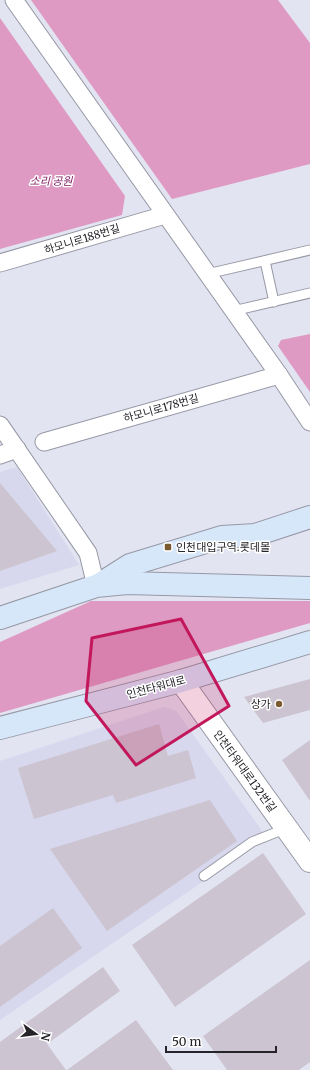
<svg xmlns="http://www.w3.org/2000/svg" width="310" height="1070" viewBox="0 0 310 1070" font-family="Merriweather,'Noto Sans KR',serif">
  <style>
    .built { fill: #d7d8ed }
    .green { fill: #de9ac3 }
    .building { fill: #ccc4d0 }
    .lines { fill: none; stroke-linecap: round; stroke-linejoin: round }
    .service-casing { stroke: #9798a5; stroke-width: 11 }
    .minor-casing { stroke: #9798a5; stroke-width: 19 }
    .tertiary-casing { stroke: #9798a5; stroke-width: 24 }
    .secondary-casing { stroke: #9798a5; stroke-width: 24 }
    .service { stroke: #fff; stroke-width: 9 }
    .minor { stroke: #fff; stroke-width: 17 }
    .tertiary { stroke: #fff; stroke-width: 22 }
    .secondary { stroke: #d7e7fa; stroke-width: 22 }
    .marked { fill: #c2185b; fill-opacity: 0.2; stroke: #c2185b; stroke-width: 3; stroke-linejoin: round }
    .poi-dot { fill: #7a5a30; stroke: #fff; stroke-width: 1.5 }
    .labels { text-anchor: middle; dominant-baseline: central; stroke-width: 3; stroke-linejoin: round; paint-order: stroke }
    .park-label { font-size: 11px; font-style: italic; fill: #7a145d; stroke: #fff }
    .street-label { font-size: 11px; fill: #242429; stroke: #fff }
    .poi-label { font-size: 11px; fill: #242429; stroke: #fff; text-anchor: start }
  </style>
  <rect width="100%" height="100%" fill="#e3e4f2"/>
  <g class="built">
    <path d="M17,467L79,565L0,589V472Z"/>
    <path d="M164,707L171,709L177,712L267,838L0,1020V761Z"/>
  </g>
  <g class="green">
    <path d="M31,0H278L310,43V164L172,199Z"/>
    <path d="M0,18L125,196L122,215L0,249Z"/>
    <path d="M310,334V392L278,346L281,340Z"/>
    <path d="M91,601H310V623L0,713V642Z"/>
  </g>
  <g class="building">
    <path d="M0,483L57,551L0,571Z"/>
    <path d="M310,679V710L263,723L244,697Z"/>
    <path d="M159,724L168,756L188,750L196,778L116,803L113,795L34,819L18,768Z"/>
    <path d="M310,740V801L282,760Z"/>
    <path d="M210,800L237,841L107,931L50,849Z"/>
    <path d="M263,853L306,914L175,1007L132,945Z"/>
    <path d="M53,908L82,948L0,1007V946Z"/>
    <path d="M310,960V1062L299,1070H227L203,1036Z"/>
    <path d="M103,967L120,991L47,1044L66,1070H0V1042Z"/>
    <path d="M136,1020L173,1070H67Z"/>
  </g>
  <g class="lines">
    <g class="service-casing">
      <g id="service">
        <path d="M265,261L274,302"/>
        <path d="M207,274L310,250"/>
        <path d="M233,311L310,293"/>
        <path d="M204,876L252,842L287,828"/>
      </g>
    </g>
    <g class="minor-casing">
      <g id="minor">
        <path d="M14,0L279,375L310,422"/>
        <path d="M0,263L165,215"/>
        <path d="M0,425L88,553L96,586"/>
        <path d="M44,442L279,375"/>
        <path d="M0,455L17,449"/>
      </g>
    </g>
    <g class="tertiary-casing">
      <path id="tertiary" d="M181,681L310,861"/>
    </g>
    <g class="secondary-casing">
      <g id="secondary">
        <path d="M100,584L130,565L222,537L255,535L310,517"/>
        <path d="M0,618L96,586L127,583L310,588"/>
        <path d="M0,728L181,681L310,642"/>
      </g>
    </g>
    <use href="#service" class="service"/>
    <use href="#minor" class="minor"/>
    <use href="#tertiary" class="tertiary"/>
    <use href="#secondary" class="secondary"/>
  </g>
  <path class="marked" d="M181,619L229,706L136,765L86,701L92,638Z"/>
  <g class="poi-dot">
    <rect x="164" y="543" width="8" height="8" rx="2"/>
    <circle cx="279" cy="704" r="4"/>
  </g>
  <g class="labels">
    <g class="park-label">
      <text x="51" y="181">소리 공원</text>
    </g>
    <g class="street-label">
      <text transform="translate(82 239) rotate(-17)">하모니로188번길</text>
      <text transform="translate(161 408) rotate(-16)">하모니로178번길</text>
      <text transform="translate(156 687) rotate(-15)">인천타워대로</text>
      <text transform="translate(245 771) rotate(54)">인천타워대로132번길</text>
    </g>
    <g class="poi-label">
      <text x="176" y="547">인천대입구역.롯데몰</text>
      <text x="271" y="704" text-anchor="end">상가</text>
    </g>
  </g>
  <g transform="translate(36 1034) rotate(104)" stroke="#ffffff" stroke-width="3" paint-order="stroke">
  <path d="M0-3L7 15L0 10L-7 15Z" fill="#242429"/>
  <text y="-6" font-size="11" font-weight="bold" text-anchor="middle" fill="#242429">N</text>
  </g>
  <path d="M166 1046v6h110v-6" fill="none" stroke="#242429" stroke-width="2"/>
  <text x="172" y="1046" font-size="12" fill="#242429" stroke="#ffffff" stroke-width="3" paint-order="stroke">50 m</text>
</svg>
